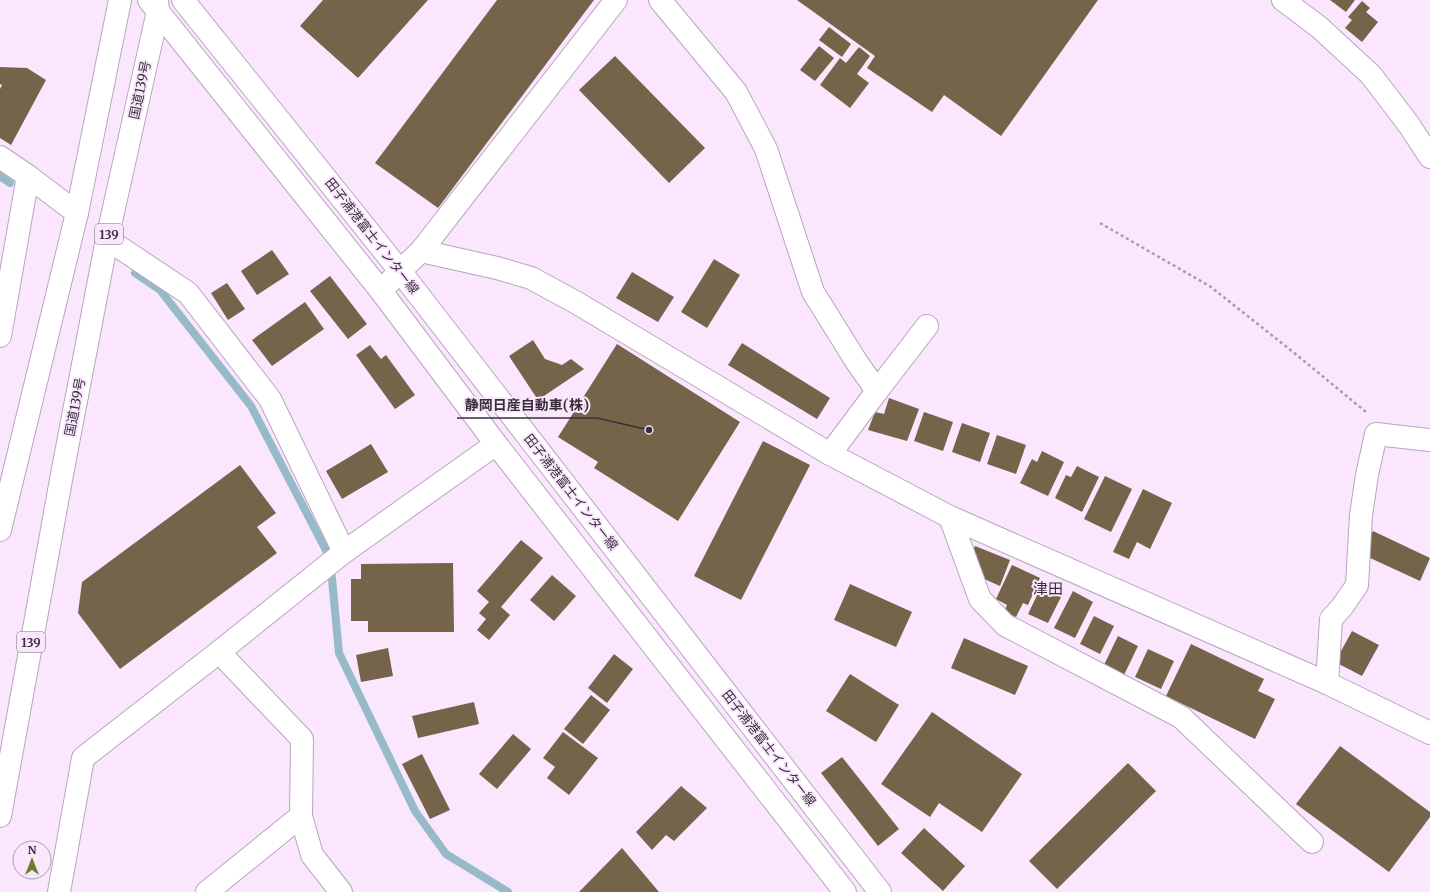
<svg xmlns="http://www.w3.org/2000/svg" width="1430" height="892" viewBox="0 0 1430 892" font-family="Merriweather,'Noto Sans JP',serif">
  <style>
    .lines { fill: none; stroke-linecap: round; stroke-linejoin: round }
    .stream { stroke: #96bac8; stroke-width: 8 }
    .building { fill: #75634a }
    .minor-casing { stroke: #b9a4be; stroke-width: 24 }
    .secondary-casing { stroke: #b9a4be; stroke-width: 24 }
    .trunk-casing { stroke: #b9a4be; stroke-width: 24 }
    .path { stroke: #a99aac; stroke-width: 2.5; stroke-dasharray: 3 3; stroke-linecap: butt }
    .minor { stroke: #fff; stroke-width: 22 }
    .secondary { stroke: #fff; stroke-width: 22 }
    .trunk { stroke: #fff; stroke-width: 22 }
    .labels { text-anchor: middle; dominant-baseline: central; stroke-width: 4; stroke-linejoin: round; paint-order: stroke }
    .shield { fill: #fae7fe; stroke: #726675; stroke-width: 1 }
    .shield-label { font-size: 12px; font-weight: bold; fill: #382f3a }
    .street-label { font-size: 13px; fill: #382f3a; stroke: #fae7fe }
    .quarter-label { font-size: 15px; fill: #382f3a; stroke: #fae7fe }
    .leader { fill: none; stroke: #382f3a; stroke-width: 1.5 }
    .callout-dot { fill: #382f3a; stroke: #fae7fe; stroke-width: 1.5 }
    .callout-label { font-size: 14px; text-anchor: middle; font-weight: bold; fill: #382f3a; stroke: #fae7fe; stroke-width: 4; stroke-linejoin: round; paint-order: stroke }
  </style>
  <rect width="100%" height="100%" fill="#fae7fe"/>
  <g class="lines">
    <g class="stream">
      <path d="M0,176L10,183"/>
      <path d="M135,273L160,290L251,406L330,558L339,653L415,811L446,854L508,892"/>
    </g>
  </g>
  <g class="building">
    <path d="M323,0H428L358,78L300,26Z"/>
    <path d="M497,0H594L438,208L375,163Z"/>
    <path d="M797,0H1098L1001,136L944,95L932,112L867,68L875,56Z"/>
    <path d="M1330,0H1355L1346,12Z"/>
    <path d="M1362,1L1370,8L1366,12L1378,22L1362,42L1345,28L1352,20L1348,17Z"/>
    <path d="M829,27L851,44L842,57L819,40Z"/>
    <path d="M819,46L834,58L815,81L800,70Z"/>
    <path d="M859,47L870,56L857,74L869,83L850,108L820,85L840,58L846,63Z"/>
    <path d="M615,56L705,148L669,183L579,90Z"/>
    <path d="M0,67L27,68L46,80L11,145L0,138V89L2,85L0,84Z"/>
    <path d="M272,250L289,274L257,295L241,271Z"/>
    <path d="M714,259L740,275L707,328L681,312Z"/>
    <path d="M632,272L674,297L658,322L616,298Z"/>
    <path d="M330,276L367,324L348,339L310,291Z"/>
    <path d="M227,283L245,309L228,320L211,293Z"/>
    <path d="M305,302L324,329L272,366L252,340Z"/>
    <path d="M533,340L545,359L562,365L571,359L584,369L538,400L509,356Z"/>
    <path d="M742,343L830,398L817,419L728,365Z"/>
    <path d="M617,344L740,422L678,521L594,468L598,462L558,437Z"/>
    <path d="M370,345L381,359L386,355L415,395L395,409L356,355Z"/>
    <path d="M889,398L919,409L907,441L868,430L875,412L884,414Z"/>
    <path d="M924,412L953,422L943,451L914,441Z"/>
    <path d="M962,423L990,433L980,462L952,452Z"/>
    <path d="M997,435L1026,445L1016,474L987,464Z"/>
    <path d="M763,441L810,465L741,600L694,576Z"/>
    <path d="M371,444L388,472L342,499L326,471Z"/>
    <path d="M1042,451L1064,462L1048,496L1020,483L1032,459L1037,462Z"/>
    <path d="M240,465L276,513L257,527L277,553L120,669L78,613L82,582Z"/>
    <path d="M1077,466L1099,477L1082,512L1055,498L1066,475L1071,477Z"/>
    <path d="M1105,476L1132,489L1111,532L1084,519Z"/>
    <path d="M1143,489L1172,503L1150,549L1137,542L1129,559L1113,552Z"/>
    <path d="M1373,531L1430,558L1420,581L1368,557L1371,549L1365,547Z"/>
    <path d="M521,540L543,558L501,607L510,615L489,640L477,630L486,619L479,613L489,602L477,591Z"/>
    <path d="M975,546L1010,560L1000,586L982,578L974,562L977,555L972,553Z"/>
    <path d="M453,563L454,632H368V621H351V579H361V564Z"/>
    <path d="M1012,565L1040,578L1028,605L1023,603L1016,617L1004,612L1007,605L996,599Z"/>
    <path d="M552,575L576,596L554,621L530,600Z"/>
    <path d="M850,584L912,612L896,647L834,620Z"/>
    <path d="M1042,585L1062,595L1048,623L1028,614Z"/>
    <path d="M1073,591L1093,602L1075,638L1054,628Z"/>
    <path d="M1094,616L1114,626L1100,654L1080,644Z"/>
    <path d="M1352,631L1379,645L1362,676L1335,662Z"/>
    <path d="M1118,636L1138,646L1124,675L1104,665Z"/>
    <path d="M964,638L1028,666L1015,695L951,668Z"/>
    <path d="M1191,644L1264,679L1258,691L1275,699L1255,739L1166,696Z"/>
    <path d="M388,648L393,676L361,682L356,655Z"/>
    <path d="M1148,649L1174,661L1161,689L1135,677Z"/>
    <path d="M614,654L633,669L607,703L588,688Z"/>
    <path d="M850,674L899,705L876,742L826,711Z"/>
    <path d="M591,695L610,710L583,744L564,729Z"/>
    <path d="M474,702L479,724L418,738L412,716Z"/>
    <path d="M932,712L1022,774L982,832L939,803L930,817L881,784Z"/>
    <path d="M563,732L598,758L569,795L547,778L555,767L543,758Z"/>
    <path d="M513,734L531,749L497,789L479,774Z"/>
    <path d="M1340,746L1430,812V817L1389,872L1296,804Z"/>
    <path d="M422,754L450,810L430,819L402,764Z"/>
    <path d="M842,757L899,829L878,846L821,773Z"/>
    <path d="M1128,763L1156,791L1057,889L1029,861Z"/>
    <path d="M681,786L707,808L674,841L666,835L652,850L636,832Z"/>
    <path d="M924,828L965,866L943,891L901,853Z"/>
    <path d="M622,848L659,892H579Z"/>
  </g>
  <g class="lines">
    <g class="minor-casing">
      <g id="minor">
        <path d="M660,0L736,92L766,149L813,292L856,361L877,391L830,454"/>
        <path d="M1283,0L1319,27L1371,75L1409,125L1430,157"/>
        <path d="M0,157L28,176L77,213"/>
        <path d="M107,239L188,293L270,399L344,552L496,444"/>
        <path d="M421,251L497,268L531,278L577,303L830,454L950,517L1327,683L1430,733"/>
        <path d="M381,291L400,271L421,251L616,0"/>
        <path d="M0,336L28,176"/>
        <path d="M877,391L927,326"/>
        <path d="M950,517L980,599L1005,625L1181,717L1312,842"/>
        <path d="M219,652L302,739L301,816L312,855L341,892"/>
        <path d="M1327,683L1331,619L1342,607L1357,585L1361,515L1367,475L1376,434L1430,440"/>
        <path d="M59,892L83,758L219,652L344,552"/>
        <path d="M207,892L301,816"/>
      </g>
    </g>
    <g class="secondary-casing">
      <g id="secondary">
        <path d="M149,0L381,291L496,444L845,892"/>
        <path d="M183,0L400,271L880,892"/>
      </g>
    </g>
    <g class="trunk-casing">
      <g id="trunk">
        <path d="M0,530L77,213L120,0"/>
        <path d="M0,816L63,469L107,239L158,11L157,0"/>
      </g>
    </g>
    <path class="path" d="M1100,223L1211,287L1298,356L1366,412"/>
    <use href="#minor" class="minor"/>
    <use href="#secondary" class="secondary"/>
    <use href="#trunk" class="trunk"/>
  </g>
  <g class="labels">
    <g class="shield">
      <rect x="95" y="224" width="28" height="20" rx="3"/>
      <rect x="17" y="632" width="28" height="20" rx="3"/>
    </g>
    <g class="shield-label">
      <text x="109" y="234">139</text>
      <text x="31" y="642">139</text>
    </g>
    <g class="street-label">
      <text transform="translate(140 90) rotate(-78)">国道139号</text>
      <text transform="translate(372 236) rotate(52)">田子浦港富士インター線</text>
      <text transform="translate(75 407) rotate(-79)">国道139号</text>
      <text transform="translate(571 492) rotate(52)">田子浦港富士インター線</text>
      <text transform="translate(769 748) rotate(52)">田子浦港富士インター線</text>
    </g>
    <g class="quarter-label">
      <text x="1048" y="588">津田</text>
    </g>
  </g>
  <path class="leader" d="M649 430L597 418H457"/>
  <circle class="callout-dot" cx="649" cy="430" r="4"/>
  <g class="callout-label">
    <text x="527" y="410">静岡日産自動車(株)</text>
  </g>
  <g transform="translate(32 860)"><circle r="19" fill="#fae7fe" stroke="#ac9db0"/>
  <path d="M0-3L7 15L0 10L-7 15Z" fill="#6d7e2d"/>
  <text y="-6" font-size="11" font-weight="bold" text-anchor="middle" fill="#382f3a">N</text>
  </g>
</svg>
